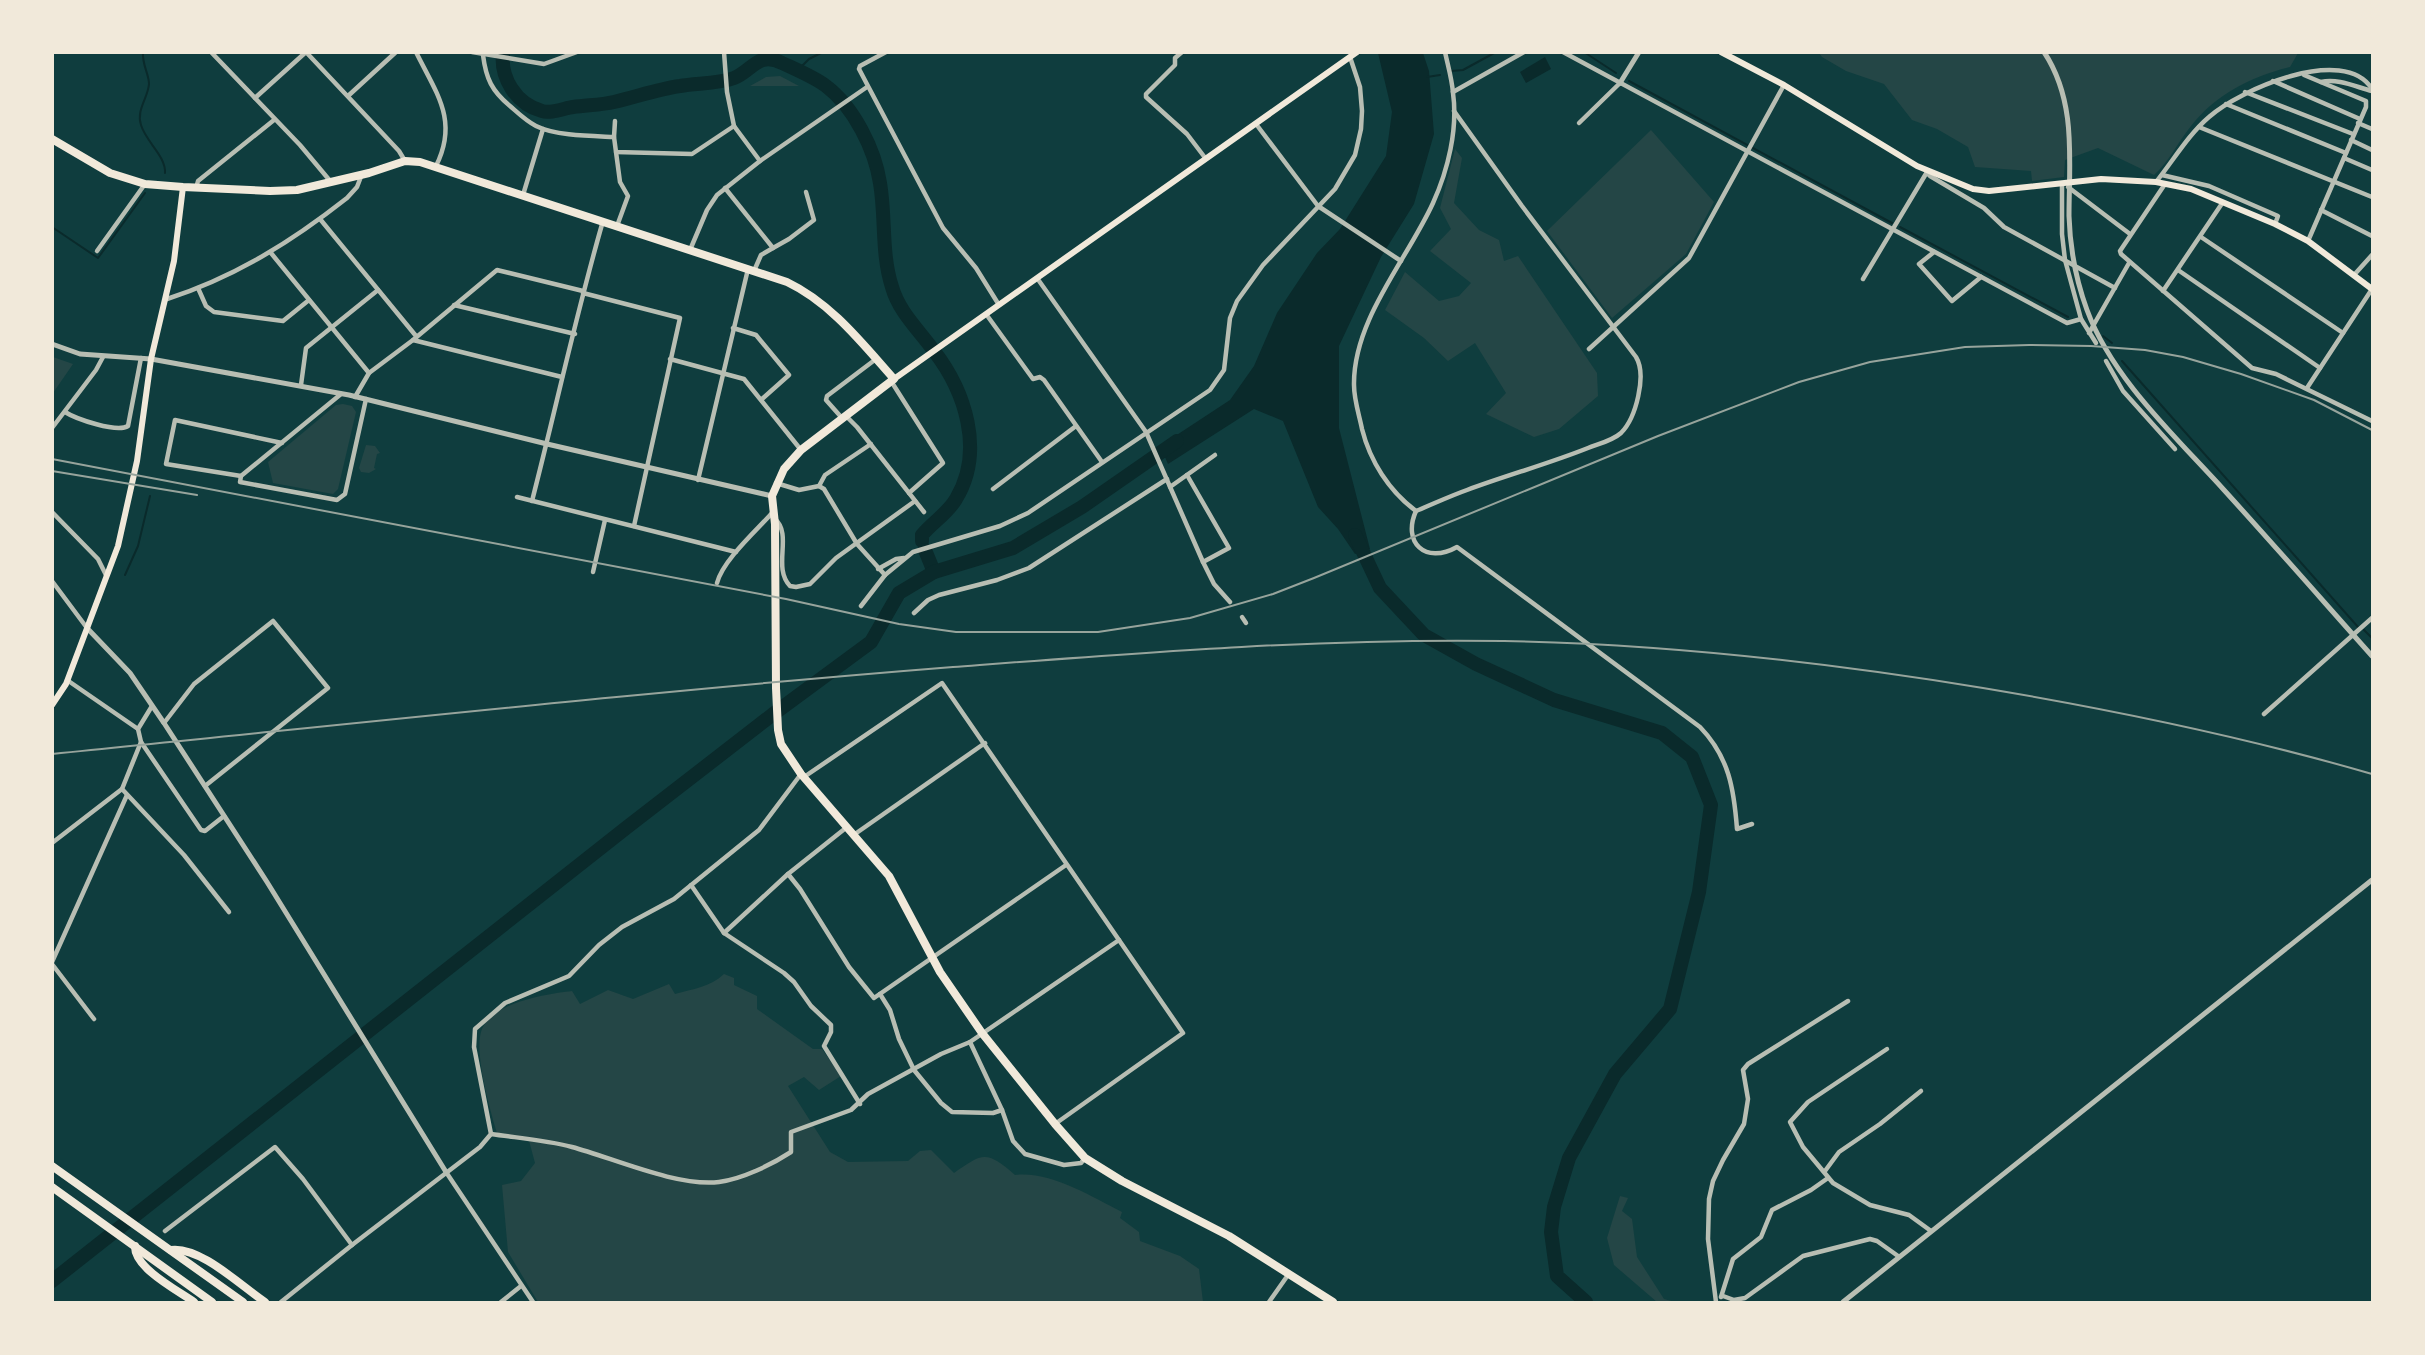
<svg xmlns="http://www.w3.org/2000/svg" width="2425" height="1355" viewBox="0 0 2425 1355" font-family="Ubuntu,sans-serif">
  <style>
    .green { fill: #244646 }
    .water { fill: #0a2a2b }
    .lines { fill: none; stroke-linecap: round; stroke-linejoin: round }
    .stream { stroke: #0a2a2b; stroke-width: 2 }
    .river { stroke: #0a2a2b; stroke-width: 14 }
    .minor { stroke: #b8beb3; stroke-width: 4.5 }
    .tertiary { stroke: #b8beb3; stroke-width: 5 }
    .secondary { stroke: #f1e9da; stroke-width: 6 }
    .trunk { stroke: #f1e9da; stroke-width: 8 }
    .rail { stroke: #97a49c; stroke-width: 2 }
  </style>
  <rect width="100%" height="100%" fill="#0f3d3e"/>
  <g class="green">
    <path d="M1819,53H2298L2290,67C2252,76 2215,95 2191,126C2178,142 2169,162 2154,175L2098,148L2065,160L2064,177L2032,181L2031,171L1975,167L1968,147L1937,129L1912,120L1884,84L1846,71L1822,57Z"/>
    <path d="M780,76L799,86H750L766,77Z"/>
    <path d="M1651,130L1714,202L1686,254L1612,318L1547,231Z"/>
    <path d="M1455,149L1462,158L1454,203L1479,230L1499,240L1504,261L1518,256L1597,373L1598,396L1559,429L1534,437L1486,414L1506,393L1475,343L1448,361L1424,338L1385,310L1405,272L1439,301L1459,296L1471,283L1430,251L1451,229L1440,208Z"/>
    <path d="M53,357L73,364L53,393Z"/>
    <path d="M343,404L352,406L356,412L338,489L333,494L273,483L268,462L336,405Z"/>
    <path d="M366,445L375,446L380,453L377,454L374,468L376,469L369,473L361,472L359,468Z"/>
    <path d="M724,974L734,978V985L757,996V1009L813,1049H822L841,1076L819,1090L804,1077L788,1086L830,1152L848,1162L908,1161L920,1151L931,1150L954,1173C983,1153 986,1150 1015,1175C1051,1171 1090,1196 1122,1212L1120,1218L1139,1232L1140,1241L1180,1256L1199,1269L1203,1302H538L508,1252L502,1185L521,1181L535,1163L528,1137L497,1133C490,1110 473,1050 482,1029C493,1002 547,994 572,991L580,1004L608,990L633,999L669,984L675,994C693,989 710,987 724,974Z"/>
    <path d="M1620,1196L1628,1198L1622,1211L1632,1219L1637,1257L1664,1299L1675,1302H1657L1614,1265L1607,1238Z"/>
  </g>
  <g class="water">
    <path d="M1378,53H1423L1429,71L1434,134L1414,204L1381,257L1339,346V428L1370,549L1355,554L1338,529L1318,507L1283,421L1254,409L1168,464L1160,446L1230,400L1254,366L1277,313L1317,253L1340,229L1386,156L1392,112Z"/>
    <path d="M1545,57L1551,69L1526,83L1520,72Z"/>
  </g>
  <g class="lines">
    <g class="stream">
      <path d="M143,52C142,65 149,74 149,84C148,98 136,110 141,125C146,142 166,156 165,173"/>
      <path d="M1584,52L1616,73"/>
      <path d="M797,71L809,59L823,52"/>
      <path d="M1451,71L1463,70L1496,52"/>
      <path d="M1427,77L1440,75"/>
      <path d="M1629,81L1892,223"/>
      <path d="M52,227L98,258L145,193"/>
      <path d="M1900,227L2068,317"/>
      <path d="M2103,336L2112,343"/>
      <path d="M2122,361L2358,627"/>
      <path d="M125,575L138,546L150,496"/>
      <path d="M2364,630L2372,638"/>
    </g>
    <g class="river">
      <path d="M503,52C500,78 516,104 542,111C550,114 565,108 573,107C587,105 601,105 614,102C636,97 658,89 680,86C697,83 718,84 734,78C752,71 758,51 782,63C797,70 814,77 826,86C854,107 875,150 880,183C886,218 881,253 892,287C899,312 919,330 934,351C965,391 985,451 956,499C948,513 933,522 922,535V541"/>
      <path d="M1355,535L1380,588L1424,635L1476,664L1554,700L1662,733L1692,757L1711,805L1699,892L1670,1009L1615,1074L1569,1158L1554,1207L1551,1232L1557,1276L1586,1302"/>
      <path d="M925,550L934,572"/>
      <path d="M52,1281L626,828L772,715L871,642L899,593L934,572L1013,548L1082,507L1177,441"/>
    </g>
    <g class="minor">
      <path d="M211,52L300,145L331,182"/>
      <path d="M306,52L399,151L405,161"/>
      <path d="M416,52C436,93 459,120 436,166"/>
      <path d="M472,52L544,64L577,52"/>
      <path d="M724,52L727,92L734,126L760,161"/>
      <path d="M886,52L860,66L859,69L943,228L976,268L999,305"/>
      <path d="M1182,52L1175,58V65L1146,94V97L1187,134L1206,159"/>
      <path d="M1563,52L2067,323L2081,319L2065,260L2062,234V184"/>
      <path d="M483,55C486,79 492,91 510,106C518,113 526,121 536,126C556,136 591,136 614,137L616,152L692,154L734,126"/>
      <path d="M2304,75L2366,101V107L2308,241"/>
      <path d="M2273,81L2360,119"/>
      <path d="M2321,82C2338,78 2356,87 2372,91"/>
      <path d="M1453,92L1524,52"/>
      <path d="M2245,92L2353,134"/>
      <path d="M348,96L396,52"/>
      <path d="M255,98L306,52"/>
      <path d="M2226,104L2346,153"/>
      <path d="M1454,111L1522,206L1636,357C1647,375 1636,418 1621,433C1612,441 1598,444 1588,448C1548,464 1507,475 1467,490C1450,496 1433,504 1416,511C1402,542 1425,565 1457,547L1700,727C1729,757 1734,789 1737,829L1752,824"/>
      <path d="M1579,123L1620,83"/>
      <path d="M2358,123L2372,129"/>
      <path d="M1256,124L1318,206L1401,261"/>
      <path d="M2199,127L2372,197"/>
      <path d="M614,137L615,121"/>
      <path d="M2351,140L2372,150"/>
      <path d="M616,152L620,182L628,196L617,226"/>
      <path d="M2344,158L2372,170"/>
      <path d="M1927,173L1930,176L1984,208L2004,227L2115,288"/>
      <path d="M2162,175L2209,186L2278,216L2275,224"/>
      <path d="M2156,182C2173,161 2188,135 2209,117C2239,90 2344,44 2372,89"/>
      <path d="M2165,184L2120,251L2121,254L2252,368L2276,374L2372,421"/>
      <path d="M2068,187L2130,234"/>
      <path d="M196,188L198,181L274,120"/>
      <path d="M725,188L773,248L761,255L754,271"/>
      <path d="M523,195L543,129"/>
      <path d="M2321,210L2372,236"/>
      <path d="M320,219L416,336"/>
      <path d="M2201,237L2343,333"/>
      <path d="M773,248L789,239L814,220L806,192"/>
      <path d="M690,250L707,210L717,195L760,161L867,87"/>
      <path d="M97,251L145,184"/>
      <path d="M1934,252L1919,264L1952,301L1981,277"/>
      <path d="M271,253L369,373"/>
      <path d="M2178,270L2320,368"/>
      <path d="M2354,275L2372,255"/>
      <path d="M1037,278L1146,432L1203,562L1214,584L1230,602"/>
      <path d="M1863,279L1927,172"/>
      <path d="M198,288L206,306L214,312L283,321L309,300"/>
      <path d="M2163,291L2223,202"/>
      <path d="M583,293L680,318L634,526"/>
      <path d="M167,299C235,277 291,242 347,198L357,187L362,174"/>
      <path d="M454,305L575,334"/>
      <path d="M986,314L1033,379L1040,377L1044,380L1102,462"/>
      <path d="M2081,319L2096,343"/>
      <path d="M733,328L756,335L789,375L762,399"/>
      <path d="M2089,333L2129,263"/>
      <path d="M413,340L562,377"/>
      <path d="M1589,349L1689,258L1784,85"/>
      <path d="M670,359L744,379L801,450"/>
      <path d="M2106,361L2123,391L2175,449"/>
      <path d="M891,381L943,463L909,493"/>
      <path d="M301,385L306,348L378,290"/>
      <path d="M2307,388L2372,289"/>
      <path d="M341,394L241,476L240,482L337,500L345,494L366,399"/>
      <path d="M355,397L369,373L413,340L497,270L583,291"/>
      <path d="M65,412C76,419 117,433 128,426L141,358"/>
      <path d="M846,416L857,427L924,512"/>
      <path d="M842,418L826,400L827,396L876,359"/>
      <path d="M52,428L96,370L103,357"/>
      <path d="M1187,475L1229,548L1203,562"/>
      <path d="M241,476L166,464L175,420L282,443"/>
      <path d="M698,480L748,269"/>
      <path d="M776,483L799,490L819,486L825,475L871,444"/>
      <path d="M819,486L824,489L857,544L885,575L861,606"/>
      <path d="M1170,487L1215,455"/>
      <path d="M993,489L1076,426"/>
      <path d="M517,497L736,552"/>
      <path d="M532,501C556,408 576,314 603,221"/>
      <path d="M1416,511C1389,491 1370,461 1362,429C1359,414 1354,400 1354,385C1353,320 1407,260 1433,203C1448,170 1458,129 1453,93C1452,79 1448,66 1445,52"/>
      <path d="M52,512L98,559L106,575"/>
      <path d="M775,519C793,535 772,567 790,586L796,587L810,584L836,558L915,501"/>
      <path d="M878,569L896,559L904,558"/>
      <path d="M593,572L605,520"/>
      <path d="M885,575L913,552L1000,526L1028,513L1210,390L1224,370L1230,318L1237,301L1263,265L1335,189L1355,155L1361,129L1362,111L1360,87L1350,57"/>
      <path d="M52,581L87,628"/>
      <path d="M717,583C723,560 757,530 773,512"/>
      <path d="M914,613L928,600L939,595L997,580L1029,568L1167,479"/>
      <path d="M1242,617L1246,623"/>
      <path d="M67,680L138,729"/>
      <path d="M152,706L138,729L141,742L201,830L205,831L224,816"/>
      <path d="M2264,714L2372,618"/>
      <path d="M164,723L194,684L273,621L328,688L205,786"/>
      <path d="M804,777L942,683L1183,1033L1055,1124"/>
      <path d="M122,789L184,855L229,912"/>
      <path d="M855,834L985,743"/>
      <path d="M52,843L122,789L141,742"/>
      <path d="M788,874L800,889L849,967L874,998L1066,865"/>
      <path d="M691,885L724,933L784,973L794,982L811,1006L831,1025V1032L824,1046L860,1104"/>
      <path d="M724,933L788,874L847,827"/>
      <path d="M52,962L127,795"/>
      <path d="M52,964L94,1019"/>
      <path d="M880,994L890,1010L899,1039L914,1070L941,1103L952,1112L993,1113L1002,1110"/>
      <path d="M970,1042L1002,1110L1013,1141L1025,1154L1064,1165L1081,1163L1085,1158"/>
      <path d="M1887,1049L1808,1102L1790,1122L1803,1147L1833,1183L1870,1205L1909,1215L1931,1231"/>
      <path d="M491,1134C518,1138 546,1140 572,1147C613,1158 677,1187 719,1182C742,1179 771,1165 791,1152V1132L851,1110L868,1094L941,1054L970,1042L1119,940"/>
      <path d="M1825,1171L1839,1152L1880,1124L1921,1091"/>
      <path d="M446,1172L533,1302"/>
      <path d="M165,1231L275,1147L303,1179L352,1245"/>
      <path d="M1723,1296L1734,1300L1745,1298L1803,1256L1870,1239L1877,1241L1898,1256"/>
      <path d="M1721,1297L1733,1259L1761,1237L1772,1210L1811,1190L1828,1178"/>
      <path d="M281,1302L352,1245L480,1147L491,1134L474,1047L475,1029L505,1003L569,976L599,945L622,927L674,899L759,830L801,774"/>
      <path d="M501,1302L521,1286"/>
      <path d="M1269,1302L1288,1275"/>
      <path d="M1716,1302L1708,1239L1709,1199L1713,1181L1723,1160L1744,1124L1748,1099L1743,1070L1748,1064L1848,1001"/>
    </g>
    <g class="tertiary">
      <path d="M2044,52C2077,102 2069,160 2069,216C2070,248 2076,280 2087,310C2112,378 2175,436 2224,490C2274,545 2323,601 2372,656"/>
      <path d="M1620,83L1639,52"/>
      <path d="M52,344L80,354L151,359L349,395L547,444L772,496"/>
      <path d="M87,628L130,673L164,723L267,882L446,1172"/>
      <path d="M1843,1302L2372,880"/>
    </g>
    <g class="secondary">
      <path d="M1721,52L1784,85L1917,166L1973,189L1989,191L2101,179L2156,182L2191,189L2275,224L2308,241L2372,289"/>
      <path d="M894,379L1357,52"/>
      <path d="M52,705L66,684L118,546L137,461L151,359L174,261L183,187"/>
    </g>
    <g class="trunk">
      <path d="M52,139L110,173L145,184L183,187L270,191L297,190L369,173L405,161L420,162L787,282C831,303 862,343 894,379L801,450L784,469L772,496L775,524L776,688L778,730L781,744L801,774L889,876L940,972L982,1033L1055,1124L1085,1158L1122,1181L1229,1236L1333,1302"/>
      <path d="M52,1166L243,1302"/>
      <path d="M52,1187L212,1302"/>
      <path d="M135,1246C134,1268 177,1290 194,1302"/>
      <path d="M171,1250C200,1246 241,1286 265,1302"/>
    </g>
    <g class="rail">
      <path d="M52,459L786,599L899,624L956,632H1098L1190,618L1273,594L1314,578L1658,436L1799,382L1870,362L1965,347L2029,345L2091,346L2145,350L2183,357L2241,374L2314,400L2372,430"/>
      <path d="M52,471L197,495"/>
      <path d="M52,754C352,724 652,691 953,667C1136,653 1320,638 1504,641C1664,644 1825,662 1983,688C2114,710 2245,737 2372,774"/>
    </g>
  </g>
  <rect width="2425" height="1355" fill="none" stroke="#f1e9da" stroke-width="108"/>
</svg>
